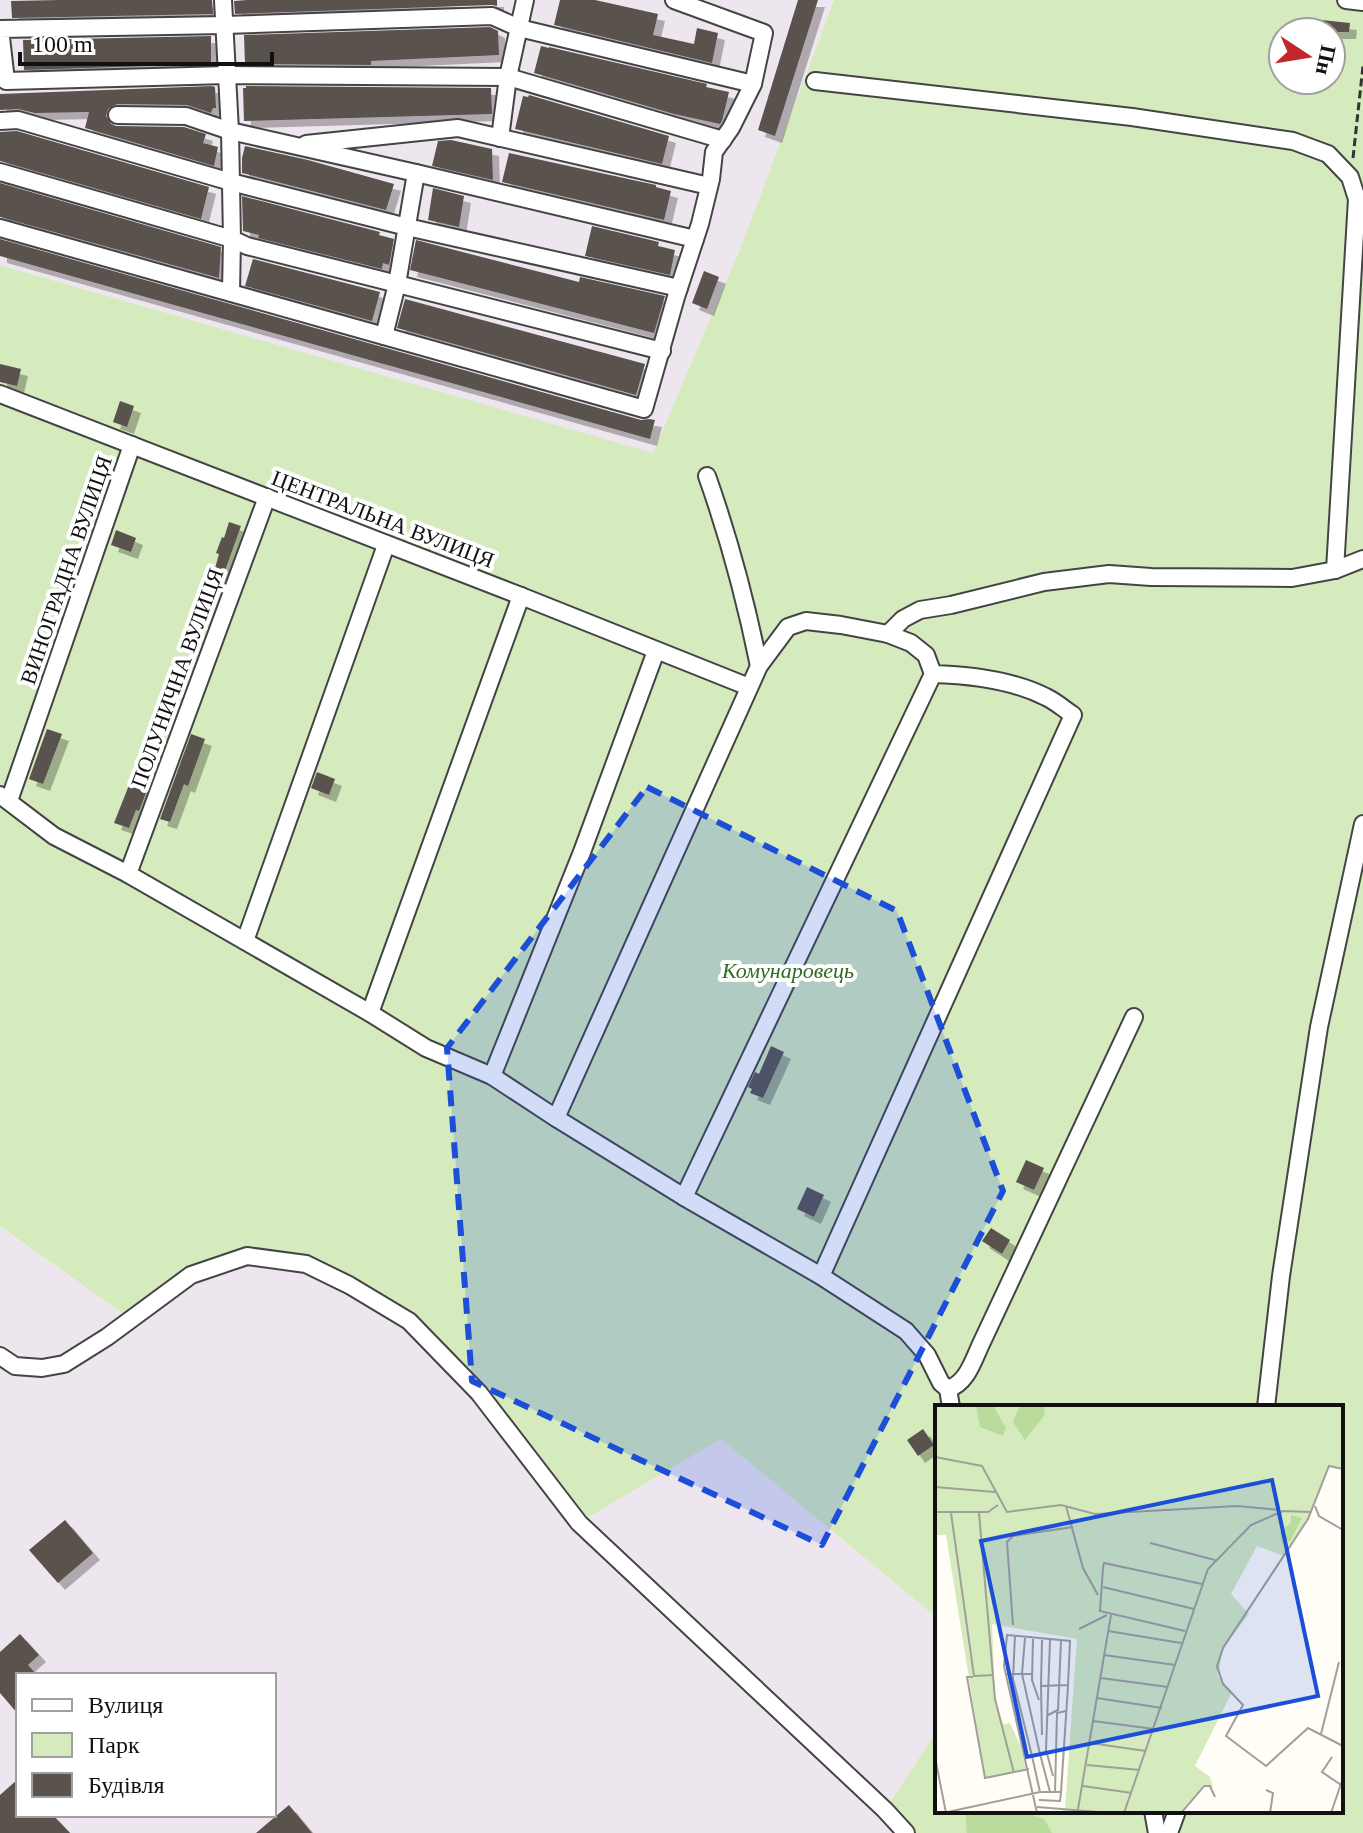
<svg xmlns="http://www.w3.org/2000/svg" width="1363" height="1833" viewBox="0 0 1363 1833" font-family="'Times New Roman',serif">
  <style>
    .industrial { fill: #eee6ef; fill-rule: evenodd }
    .green { fill: #d5ebbd; fill-rule: evenodd }
    .forest { fill: #b9dc9c }
    .building { fill: #5a524d; filter: url(#shadow) }
    .lines { fill: none; stroke-linecap: round; stroke-linejoin: round }
    .minor-casing { stroke: #444; stroke-width: 20 }
    .path { stroke: #333; stroke-width: 3; stroke-dasharray: 8 4; stroke-linecap: butt }
    .minor { stroke: #fff; stroke-width: 16 }
    .marked { fill: #1d4ed8; fill-opacity: 0.2; stroke: #1d4ed8; stroke-width: 6; stroke-dasharray: 16 10; stroke-linejoin: round }
    .labels { text-anchor: middle; dominant-baseline: central; stroke-width: 8; stroke-linejoin: round; paint-order: stroke }
    .street-label { font-size: 22px; fill: #111; stroke: #fff }
    .park-label { font-size: 22px; font-style: italic; fill: #2f6b1f; stroke: #fff }
    .inset-road { fill: none; stroke: #a09f9a; stroke-width: 2 }
    .view { fill: #1d4ed8; fill-opacity: 0.15; stroke: #1d4ed8; stroke-width: 4 }
    .inset-edge { fill: none; stroke: #111; stroke-width: 4 }
  </style>
  <defs>
    <filter id="shadow"><feDropShadow dx="7" dy="7" stdDeviation="0" flood-color="#0004"/></filter>
  </defs>
  <rect width="100%" height="100%" fill="#fffdf5"/>
  <g class="industrial">
    <path d="M0,0H834L740,249L653,454L0,265Z"/>
    <path d="M0,1226L130,1319L191,1275L247,1256L306,1264L409,1321L579,1523L721,1439L937,1618V1730L885,1810L906,1833H0ZM18,1675H274V1815H18Z"/>
  </g>
  <path class="green" d="M834,0H1363V1833H906L885,1810L937,1730V1811H1341V1407H937V1618L721,1439L579,1523L409,1321L306,1264L247,1256L191,1275L130,1319L0,1226V265L653,453L740,249ZM1283,32H1331V80H1283Z"/>
  <path class="forest" d="M965,1811H1023L1044,1819L1052,1833H967Z"/>
  <g class="building">
    <path d="M59,0H212L213,14L12,18L11,1Z"/>
    <path d="M247,0H497V6L492,5L235,14L234,1Z"/>
    <path d="M560,0H595L658,14L653,35L694,44L697,28L718,33L712,63L554,25Z"/>
    <path d="M798,0H818L775,136L758,130Z"/>
    <path d="M1312,19L1350,23L1349,32H1311Z"/>
    <path d="M490,27L498,31L499,55L371,61V65L245,64L244,35Z"/>
    <path d="M211,36V64L24,70L23,40Z"/>
    <path d="M541,46L549,48V47L707,84L706,87L729,92L722,121L720,124L674,114L534,73Z"/>
    <path d="M212,86L215,87L216,108H213L211,113L187,105L117,104L108,109L106,116L111,124L116,126L184,127L206,134L203,143L218,147L214,166L85,128L89,112L35,113L18,109L0,110V94Z"/>
    <path d="M246,86L491,88L492,114L244,121L243,88H246Z"/>
    <path d="M529,95L669,136L662,164L515,129L523,96L528,97Z"/>
    <path d="M17,131L209,187L201,219L0,161V132Z"/>
    <path d="M451,140L492,149L493,180L432,166L438,141Z"/>
    <path d="M245,146L308,160L394,184L386,210L242,173V158Z"/>
    <path d="M509,153L656,185V187L671,191L664,220L502,182Z"/>
    <path d="M0,183L221,247L219,278L0,217Z"/>
    <path d="M433,188L464,196L459,227L428,220Z"/>
    <path d="M242,196L380,232L379,235L394,239L389,265L383,263L382,269L258,238L259,235L243,231Z"/>
    <path d="M592,226L659,242L658,246L675,250L670,275L585,256Z"/>
    <path d="M0,239L641,420L649,419L655,420L650,439L0,256Z"/>
    <path d="M416,240L579,282L580,277L665,296L654,333L410,270Z"/>
    <path d="M253,259L380,292L372,321L245,286Z"/>
    <path d="M704,271L719,277L707,309L692,303Z"/>
    <path d="M405,299L645,364L636,395L397,328Z"/>
    <path d="M0,364L21,369L17,386L0,382Z"/>
    <path d="M120,401L134,406L127,427L113,422Z"/>
    <path d="M229,522L241,526L223,576L214,572L219,554L216,553L222,537L224,538Z"/>
    <path d="M116,530L136,538L131,552L111,545Z"/>
    <path d="M47,729L62,734L43,784L29,779Z"/>
    <path d="M191,734L205,739L188,786L184,784L170,822L160,819Z"/>
    <path d="M137,765L154,772L139,811L136,810L129,828L114,823Z"/>
    <path d="M317,772L335,779L329,795L311,788Z"/>
    <path d="M771,1046L784,1052L763,1098L750,1093L752,1089L748,1087L755,1072L759,1074Z"/>
    <path d="M1026,1160L1044,1168L1034,1190L1016,1182Z"/>
    <path d="M807,1187L824,1195L814,1217L797,1209Z"/>
    <path d="M991,1228L1010,1240L1002,1254L982,1241Z"/>
    <path d="M923,1429L934,1445L918,1456L907,1440Z"/>
    <path d="M65,1520L93,1553L58,1583L29,1550Z"/>
    <path d="M20,1634L39,1655L28,1665L37,1675H18V1714L0,1693V1652Z"/>
    <path d="M18,1779V1815H53L70,1833H0V1795Z"/>
    <path d="M289,1805L312,1833H256Z"/>
  </g>
  <g class="lines">
    <g class="minor-casing">
      <g id="minor">
        <path d="M223,0L230,131L232,239L247,246L662,351"/>
        <path d="M1346,0L1363,2"/>
        <path d="M815,81L1132,117L1293,141L1328,154L1350,177L1357,199L1335,570"/>
        <path d="M117,115L186,116L230,131L416,173L397,284L384,336L644,409L676,297L700,224L711,179L714,152L731,128L753,84L764,33L674,0"/>
        <path d="M0,121L18,120L231,182L407,227L679,288"/>
        <path d="M500,138L508,77L525,0"/>
        <path d="M723,140L508,77L227,75L6,81L0,29L225,25L492,16L519,28L753,84"/>
        <path d="M306,144L458,128L709,186"/>
        <path d="M0,172L232,239L231,293"/>
        <path d="M416,173L695,239"/>
        <path d="M0,228L384,336"/>
        <path d="M0,394L521,596L749,687"/>
        <path d="M707,476C729,538 746,602 759,666"/>
        <path d="M888,634L903,619L920,610L951,605L1044,582L1109,574L1151,577L1292,578L1335,570L1363,559"/>
        <path d="M0,795L54,836L128,874L370,1013L426,1048L492,1076L556,1118L684,1197L821,1276L906,1331L927,1355L941,1383L948,1389L951,1407"/>
        <path d="M9,801L132,445"/>
        <path d="M128,874L267,497"/>
        <path d="M245,941L386,545"/>
        <path d="M370,1013L521,596"/>
        <path d="M492,1076L582,852L656,651"/>
        <path d="M556,1118L759,666L788,627L806,621L841,625L888,634L911,643L926,655L933,674C971,675 1012,680 1046,697C1055,701 1064,709 1073,715L821,1276"/>
        <path d="M684,1197L933,674"/>
        <path d="M0,1356L15,1366L42,1368L64,1364L107,1337L191,1275L247,1256L306,1264L349,1285L409,1321L479,1393L579,1523L885,1810L906,1833"/>
        <path d="M948,1389C967,1383 973,1361 981,1344L1134,1017"/>
        <path d="M1266,1407L1281,1276L1319,1027L1363,824"/>
        <path d="M1153,1811L1157,1833"/>
        <path d="M1169,1833L1177,1811"/>
      </g>
    </g>
    <path class="path" d="M1353,158L1363,66"/>
    <use href="#minor" class="minor"/>
  </g>
  <path class="marked" d="M647,787L897,911L1003,1191L822,1545L472,1381L447,1048Z"/>
  <g class="labels">
    <g class="street-label">
      <text transform="translate(383 519) rotate(21)">ЦЕНТРАЛЬНА ВУЛИЦЯ</text>
      <text transform="translate(66 570) rotate(-71)">ВИНОГРАДНА ВУЛИЦЯ</text>
      <text transform="translate(177 678) rotate(-70)">ПОЛУНИЧНА ВУЛИЦЯ</text>
    </g>
    <g class="park-label">
      <text x="788" y="970">Комунаровець</text>
    </g>
  </g>
  <g transform="translate(935 1405)">
    <rect width="408" height="408" fill="#fffdf5"/>
    <path d="M0,0H408V64L395,61L373,114L349,151L322,141L296,189L314,209L288,243L283,271L297,287L260,361L275,372L278,382L268,380L244,408H124L130,404L142,234L57,219L60,294L68,319L75,318L86,342L91,365L50,373L11,130H0Z" fill="#d5ebbd"/>
    <path d="M41,0H58L71,23L68,31L45,22ZM85,0L110,2L109,11L90,35L78,17ZM356,110L367,113L355,136L347,138L345,126L356,118Z" fill="#b9dc9c"/>
    <path class="inset-road" d="M0,52L47,61L72,107L126,100L160,109L302,101L345,105M408,64L394,61L373,114L288,243L282,261L288,279L308,300L291,331L331,361L373,323L408,341M0,82L60,87M131,101L148,163L163,190M380,101L384,111L408,125M0,107H53L63,100M16,108L39,271L59,270M44,108L60,294L79,368M215,138L280,155M168,182L259,204M78,220L72,137L78,131L138,122M144,224L172,210M173,226L246,238M250,226L165,206L168,163L169,158L267,179M80,230L78,274L97,351L105,349L87,269L90,233M98,234L97,275L104,295M115,235L111,345L118,371M169,250L240,260M71,269H97M38,272H32L50,373L94,364M166,273L233,282M106,281L107,235M162,293L227,303M113,310L123,305L126,236M158,316L219,324M386,329L404,257M155,338L211,346M105,349L115,387M97,351L105,387H126L133,281M0,352L11,408M397,352L387,367L406,380M152,360L205,365M148,381L197,388M331,385L338,388L335,408M120,387L122,308L131,306M104,395L125,396L126,387M102,402L176,408M143,404L176,210M8,408L105,387M102,408L69,261L72,230L135,236L133,280L106,281L107,330M189,408L273,164L316,120L348,106L376,107M246,408L269,381H275L280,392M396,408L408,373"/>
    <path class="view" d="M337,75L383,291L92,352L46,136Z"/>
    <rect width="408" height="408" class="inset-edge"/>
  </g>
  <rect x="16" y="1673" width="260" height="144" fill="#ffffff" stroke="#a0a0a0" stroke-width="2"/>
  <rect x="32" y="1699" width="40" height="12" fill="#ffffff" stroke="#a0a0a0" stroke-width="2"/>
  <text x="88" y="1713" font-size="24" fill="#111111">Вулиця</text>
  <rect x="32" y="1733" width="40" height="24" fill="#d5ebbd" stroke="#a0a0a0" stroke-width="2"/>
  <text x="88" y="1753" font-size="24" fill="#111111">Парк</text>
  <rect x="32" y="1773" width="40" height="24" fill="#5a524d" stroke="#a0a0a0" stroke-width="2"/>
  <text x="88" y="1793" font-size="24" fill="#111111">Будівля</text>
  <g transform="translate(1307 56) rotate(102)"><circle r="38" fill="#ffffff" stroke="#a0a0a0" stroke-width="2"/>
  <path d="M0-6L14 30L0 20L-14 30Z" fill="#c4262e"/>
  <text y="-12" font-size="22" font-weight="bold" text-anchor="middle" fill="#111111">Пн</text>
  </g>
  <path d="M20 52v12h252v-12" fill="none" stroke="#111111" stroke-width="4"/>
  <text x="32" y="52" font-size="24" fill="#111111" stroke="#ffffff" stroke-width="6" paint-order="stroke">100 m</text>
</svg>
